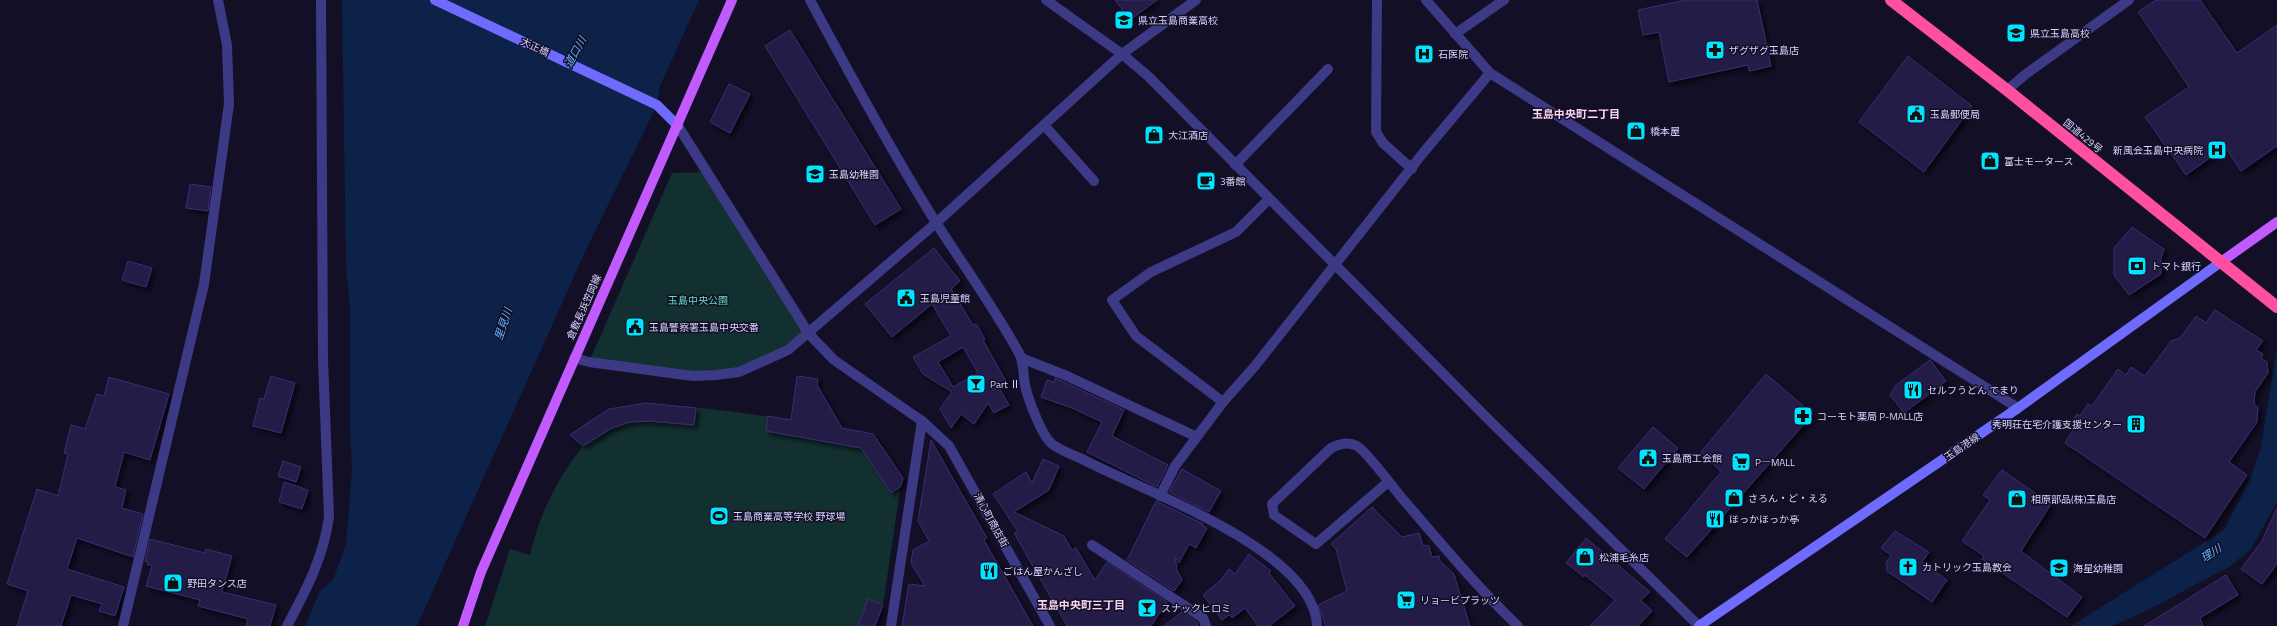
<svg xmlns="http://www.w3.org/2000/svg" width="2277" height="626" viewBox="0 0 2277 626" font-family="'Titillium Web','Noto Sans JP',sans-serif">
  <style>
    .green { fill: #12302f }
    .water { fill: #0c2248 }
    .building { fill: #241b47; stroke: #3b2d73; fill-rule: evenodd; filter: url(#shadow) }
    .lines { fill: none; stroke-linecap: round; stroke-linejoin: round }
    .street { stroke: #3d3a85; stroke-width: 10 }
    .secondary { stroke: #6f6bff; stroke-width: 10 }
    .primary { stroke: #c25bff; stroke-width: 10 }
    .highway { stroke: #ff4fa3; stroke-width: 12 }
    .labels { text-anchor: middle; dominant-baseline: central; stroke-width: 3; stroke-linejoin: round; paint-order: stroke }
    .poi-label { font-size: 10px; fill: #d9d4ff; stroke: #130f26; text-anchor: start }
    .street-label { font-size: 10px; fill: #d9d4ff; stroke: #130f26 }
    .park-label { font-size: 10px; fill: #5fe0c0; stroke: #130f26 }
    .water-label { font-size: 11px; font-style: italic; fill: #62b6ff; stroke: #130f26 }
    .neighbourhood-label { font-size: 11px; font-weight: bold; fill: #ffd6f0; stroke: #130f26 }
  </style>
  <defs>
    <filter id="shadow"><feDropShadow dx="3.5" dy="3.5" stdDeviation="2" flood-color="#0009"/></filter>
  </defs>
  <rect width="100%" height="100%" fill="#130f26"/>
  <g class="green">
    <path d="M707,172L809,334L788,350L716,375L589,362L672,173Z"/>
    <path d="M639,404C718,406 796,421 873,434L902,477L883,605L875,626H485L510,549L530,555C539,515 557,479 583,446L570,435C593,416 609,409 639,404Z"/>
  </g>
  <g class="water">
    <path d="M342,0H699L660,86L657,105L585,252L417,626H305L320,591L333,580L346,544L352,471L350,424V307L346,267Z"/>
    <path d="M2277,348V502L2251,549L2229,567L2144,612L2112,626H2071L2224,530L2250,479L2261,447Z"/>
  </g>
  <g class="building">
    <path d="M1115,0H1157L1130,20Z"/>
    <path d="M1686,0H1757L1771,66L1749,71L1748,65L1669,82L1659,32L1643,35L1638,10Z"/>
    <path d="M2156,0H2200L2237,53L2277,25V146L2241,171L2225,147L2186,175L2145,117L2189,87L2138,12Z"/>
    <path d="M790,30L901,209L875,225L765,46Z"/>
    <path d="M1908,56L1972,106L1924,172L1859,122Z"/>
    <path d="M729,84L750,94L730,133L710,122Z"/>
    <path d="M190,184L211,187L208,211L186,208Z"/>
    <path d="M2132,227L2164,249L2161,258V274L2129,295L2114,275V248Z"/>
    <path d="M934,248L960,281L951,289L973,325L976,324L985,339L983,340L1008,385L995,381L1009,405L994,413L988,403L974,424L961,414L951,428L940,409L952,392L923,374L913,357L951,336L932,304L892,337L865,304ZM963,347L978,373L953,387L938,362Z"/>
    <path d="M128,261L152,268L146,287L122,280Z"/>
    <path d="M2215,310L2263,341L2256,350L2263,354L2261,358L2267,362L2268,373L2255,392L2254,404L2258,407L2257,422L2229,462L2247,475L2205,538L2065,443L2073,430L2071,422L2077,414L2080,416L2088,404L2092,406L2118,369L2126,375L2131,367L2145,376L2171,341L2180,338L2196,316L2206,323Z"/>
    <path d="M1930,360L1946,381L1904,413L1890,395L1896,385Z"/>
    <path d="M1766,374L1813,414L1687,557L1665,539L1721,472L1701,452Z"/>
    <path d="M271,376L295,383L281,433L253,426L260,398L264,399Z"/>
    <path d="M797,376L818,379L817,385L842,428L873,434L903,478L901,486L891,493L861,448L766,431L768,416L791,420Z"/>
    <path d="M109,377L169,394L150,460L124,452L115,487L126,490L122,508L143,514L133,557L77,538L67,569L124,587L115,616L99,611L102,604L71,595L61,626H17L28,591L7,584L37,489L58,496L68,454L64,453L71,425L85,429L97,394L104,396Z"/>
    <path d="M1055,378L1124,410L1112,436L1168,465L1157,487L1087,452L1102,422L1072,408L1041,397L1047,380L1054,382Z"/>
    <path d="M646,403L696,408L694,425L649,421L630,422L612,428L583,446L570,435L609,409Z"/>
    <path d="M1653,427L1678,448L1644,489L1618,468Z"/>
    <path d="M931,440L987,538L984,540L1033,626H902L909,584L925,586L911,563L913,550L929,541L918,521Z"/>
    <path d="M1043,459L1059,466L1049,490L1014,512L1064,536L1072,550L1076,548L1095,580L1107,562L1167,602L1151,626H1067L1014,533L1018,532L993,494L1026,472L1032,483Z"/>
    <path d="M283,461L301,467L296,482L278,476Z"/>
    <path d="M1182,469L1221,491L1209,512L1169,492Z"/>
    <path d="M2002,470L2051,504L2021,551L2082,597L2067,617L1982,559L1984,556L1962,541L1990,500L1983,495Z"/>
    <path d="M284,482L308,490L302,509L279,502Z"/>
    <path d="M1156,501L1203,524L1202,525L1207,528L1196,548L1189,544L1179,563L1174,556L1177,566L1176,568L1182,580L1174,591L1127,560Z"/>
    <path d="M1372,507L1402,537L1419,533L1423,545L1429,546L1432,557L1439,556L1440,561L1454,574L1470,626H1326L1318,605L1347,591L1336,549L1331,544Z"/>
    <path d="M2277,508V564L2262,584L2241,569L2262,541Z"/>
    <path d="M1895,531L1929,552L1922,562L1947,580L1932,602L1887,571L1886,563L1891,555L1881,548Z"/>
    <path d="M1586,538L1650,592L1641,600L1652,611L1638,626H1590L1615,600L1585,575L1584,577L1566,563Z"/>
    <path d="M150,539L205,553L206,549L232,556L222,592L276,605L270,626H246L248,619L198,606L200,600L146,586L152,566L147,564L148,562L145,561Z"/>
    <path d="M1249,554L1271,571L1269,573L1295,606L1269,626H1258L1245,608L1232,618L1229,615L1222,620L1203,595L1221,580L1229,569L1235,574Z"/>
    <path d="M2226,575L2238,595L2200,618L2203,626H2144Z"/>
    <path d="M868,599L883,605L875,626H858Z"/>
    <path d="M1182,612L1197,622L1198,626H1164Z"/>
  </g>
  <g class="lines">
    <g class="street">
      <path d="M810,0C850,75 890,149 935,221C963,265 993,306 1019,353C1024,362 1023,375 1025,385C1028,399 1041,434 1051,443C1058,450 1079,457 1088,462C1146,492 1315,551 1317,626"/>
      <path d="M1046,0L1122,54L1149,77L1489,420L1699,626"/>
      <path d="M1377,0L1376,132L1383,143L1412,169"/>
      <path d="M1426,0L1490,73L2018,408"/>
      <path d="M1455,34L1504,0"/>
      <path d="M2007,90L2026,74L2129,0"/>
      <path d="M1044,125L1094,181"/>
      <path d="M678,126L809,334L834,360L922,421L949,446L1050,626"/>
      <path d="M1235,165L1328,69"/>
      <path d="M574,358L589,362L693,376L716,375L739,372L788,350L936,223L1122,54L1196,0"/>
      <path d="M1021,358L1067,376L1197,437"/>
      <path d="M1223,402L1136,336L1112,300L1151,272L1236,232L1269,199"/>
      <path d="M1388,482L1316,544L1274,515L1272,504L1331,448C1339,444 1348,441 1357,446C1366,451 1393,487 1401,497C1439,541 1476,586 1518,626"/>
      <path d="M1160,496L1175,466L1223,402L1255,366L1423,153L1490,73"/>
      <path d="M1092,545L1203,618L1206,626"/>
      <path d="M123,626L204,284L229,104L227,45L218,0"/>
      <path d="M287,626C306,590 323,559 329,517L323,360L321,0"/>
      <path d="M891,626L922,421"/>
    </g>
    <g class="secondary">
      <path d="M435,0L657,105L678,126"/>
      <path d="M1699,626L2018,408L2221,262"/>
    </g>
    <g class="primary">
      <path d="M2221,262L2277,222"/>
      <path d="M463,626L481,572L732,0"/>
    </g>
    <path class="highway" d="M1891,0L2007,90L2277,307"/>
  </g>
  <defs>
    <g id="school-square" transform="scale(1)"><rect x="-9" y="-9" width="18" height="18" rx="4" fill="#00e5ff" stroke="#130f26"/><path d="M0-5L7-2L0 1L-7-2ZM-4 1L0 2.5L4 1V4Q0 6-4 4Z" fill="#111"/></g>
    <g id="pharmacy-square" transform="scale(1)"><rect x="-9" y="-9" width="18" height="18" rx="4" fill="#00e5ff" stroke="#130f26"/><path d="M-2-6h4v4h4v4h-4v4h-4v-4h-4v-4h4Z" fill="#111"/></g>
    <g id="hospital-square" transform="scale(1)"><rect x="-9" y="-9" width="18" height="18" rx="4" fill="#00e5ff" stroke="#130f26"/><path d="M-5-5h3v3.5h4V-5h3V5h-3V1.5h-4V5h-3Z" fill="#111"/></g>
    <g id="civic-square" transform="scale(1)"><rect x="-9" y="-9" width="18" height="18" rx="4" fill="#00e5ff" stroke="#130f26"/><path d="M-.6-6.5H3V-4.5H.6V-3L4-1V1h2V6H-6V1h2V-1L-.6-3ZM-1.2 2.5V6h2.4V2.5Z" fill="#111"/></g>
    <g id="shop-square" transform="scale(1)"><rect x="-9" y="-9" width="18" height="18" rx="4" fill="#00e5ff" stroke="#130f26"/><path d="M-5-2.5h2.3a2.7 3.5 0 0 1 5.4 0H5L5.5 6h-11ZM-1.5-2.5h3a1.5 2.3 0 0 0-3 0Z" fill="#111"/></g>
    <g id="cafe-square" transform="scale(1)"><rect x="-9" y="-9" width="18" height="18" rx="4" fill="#00e5ff" stroke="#130f26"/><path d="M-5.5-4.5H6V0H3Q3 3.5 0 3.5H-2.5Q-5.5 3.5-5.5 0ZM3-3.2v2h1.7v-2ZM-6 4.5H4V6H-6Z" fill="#111"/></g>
    <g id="bank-square" transform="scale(1)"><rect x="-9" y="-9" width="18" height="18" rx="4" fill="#00e5ff" stroke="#130f26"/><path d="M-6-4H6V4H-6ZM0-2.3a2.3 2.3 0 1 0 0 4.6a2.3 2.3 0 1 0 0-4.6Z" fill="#111"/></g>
    <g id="bar-square" transform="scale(1)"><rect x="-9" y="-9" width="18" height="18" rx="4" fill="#00e5ff" stroke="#130f26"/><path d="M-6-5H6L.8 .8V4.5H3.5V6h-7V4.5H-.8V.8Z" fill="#111"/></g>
    <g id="restaurant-square" transform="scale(1)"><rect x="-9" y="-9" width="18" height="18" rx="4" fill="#00e5ff" stroke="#130f26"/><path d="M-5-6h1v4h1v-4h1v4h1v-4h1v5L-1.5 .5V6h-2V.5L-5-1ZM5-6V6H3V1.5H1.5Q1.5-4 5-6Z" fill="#111"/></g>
    <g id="building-square" transform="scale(1)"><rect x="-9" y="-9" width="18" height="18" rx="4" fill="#00e5ff" stroke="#130f26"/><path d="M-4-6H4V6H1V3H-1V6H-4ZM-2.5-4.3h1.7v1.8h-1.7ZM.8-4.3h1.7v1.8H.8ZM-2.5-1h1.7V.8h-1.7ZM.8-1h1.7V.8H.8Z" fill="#111"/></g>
    <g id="supermarket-square" transform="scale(1)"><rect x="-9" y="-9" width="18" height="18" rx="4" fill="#00e5ff" stroke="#130f26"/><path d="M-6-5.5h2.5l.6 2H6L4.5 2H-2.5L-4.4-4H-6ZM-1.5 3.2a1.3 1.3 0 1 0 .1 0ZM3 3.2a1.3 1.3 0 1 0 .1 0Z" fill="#111"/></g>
    <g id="stadium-square" transform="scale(1)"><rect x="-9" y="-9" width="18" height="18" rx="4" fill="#00e5ff" stroke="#130f26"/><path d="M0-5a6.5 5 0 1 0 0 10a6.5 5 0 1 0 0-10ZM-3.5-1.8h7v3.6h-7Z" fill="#111"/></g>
    <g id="church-square" transform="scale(1)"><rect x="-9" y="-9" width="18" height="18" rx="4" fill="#00e5ff" stroke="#130f26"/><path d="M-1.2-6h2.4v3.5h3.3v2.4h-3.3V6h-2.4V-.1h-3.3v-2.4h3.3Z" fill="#111"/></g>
  </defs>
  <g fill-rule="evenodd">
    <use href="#school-square" x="1124" y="20"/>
    <use href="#school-square" x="2016" y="33"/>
    <use href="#pharmacy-square" x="1715" y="50"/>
    <use href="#hospital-square" x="1424" y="54"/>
    <use href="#civic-square" x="1916" y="114"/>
    <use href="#shop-square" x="1636" y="131"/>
    <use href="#shop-square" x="1154" y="135"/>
    <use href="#hospital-square" x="2217" y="150"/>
    <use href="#shop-square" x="1990" y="161"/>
    <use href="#school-square" x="815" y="174"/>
    <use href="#cafe-square" x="1206" y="181"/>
    <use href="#bank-square" x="2137" y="266"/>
    <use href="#civic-square" x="906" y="298"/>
    <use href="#civic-square" x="635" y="327"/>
    <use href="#bar-square" x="976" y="384"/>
    <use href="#restaurant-square" x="1913" y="390"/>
    <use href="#pharmacy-square" x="1803" y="416"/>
    <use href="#building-square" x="2136" y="424"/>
    <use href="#civic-square" x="1648" y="458"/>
    <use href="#supermarket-square" x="1741" y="462"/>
    <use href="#shop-square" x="1734" y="498"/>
    <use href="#shop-square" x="2017" y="499"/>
    <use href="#stadium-square" x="719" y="516"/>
    <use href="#restaurant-square" x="1715" y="519"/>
    <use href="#shop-square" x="1585" y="557"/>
    <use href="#church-square" x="1908" y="567"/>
    <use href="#school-square" x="2059" y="568"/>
    <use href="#restaurant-square" x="989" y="571"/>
    <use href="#shop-square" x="173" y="583"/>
    <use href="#supermarket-square" x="1406" y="600"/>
    <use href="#bar-square" x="1147" y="608"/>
  </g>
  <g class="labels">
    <g class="poi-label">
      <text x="1138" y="20">県立玉島商業高校</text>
      <text x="2030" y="33">県立玉島高校</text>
      <text x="1729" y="50">ザグザグ玉島店</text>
      <text x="1438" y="54">石医院</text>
      <text x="1930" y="114">玉島郵便局</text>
      <text x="1650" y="131">橋本屋</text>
      <text x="1168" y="135">大江酒店</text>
      <text x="2203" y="150" text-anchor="end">新風会玉島中央病院</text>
      <text x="2004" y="161">富士モータース</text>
      <text x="829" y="174">玉島幼稚園</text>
      <text x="1220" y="181">3番館</text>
      <text x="2151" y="266">トマト銀行</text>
      <text x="920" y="298">玉島児童館</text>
      <text x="649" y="327">玉島警察署玉島中央交番</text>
      <text x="990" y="384">Part Ⅱ</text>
      <text x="1927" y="390">セルフうどん てまり</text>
      <text x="1817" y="416">コーモト薬局 P-MALL店</text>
      <text x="2122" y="424" text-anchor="end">秀明荘在宅介護支援センター</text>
      <text x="1662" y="458">玉島商工会館</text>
      <text x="1755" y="462">P―MALL</text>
      <text x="1748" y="498">さろん・ど・える</text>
      <text x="2031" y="499">相原部品(株)玉島店</text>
      <text x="733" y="516">玉島商業高等学校 野球場</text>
      <text x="1729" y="519">ほっかほっか亭</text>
      <text x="1599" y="557">松浦毛糸店</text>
      <text x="1922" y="567">カトリック玉島教会</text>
      <text x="2073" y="568">海星幼稚園</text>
      <text x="1003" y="571">ごはん屋かんざし</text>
      <text x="187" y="583">野田タンス店</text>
      <text x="1420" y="600">リョービプラッツ</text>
      <text x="1161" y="608">スナックヒロミ</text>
    </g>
    <g class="street-label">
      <text transform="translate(535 47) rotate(25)">大正橋</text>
      <text transform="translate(2083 136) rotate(39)">国道429号</text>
      <text transform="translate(584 307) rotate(-66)">倉敷長浜笠岡線</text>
      <text transform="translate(1962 447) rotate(-35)">玉島港線</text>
      <text transform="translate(991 520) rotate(61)">清心町商店街</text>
    </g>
    <g class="park-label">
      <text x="698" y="300">玉島中央公園</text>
    </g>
    <g class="water-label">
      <text transform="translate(575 52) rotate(-61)">道口川</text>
      <text transform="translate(503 324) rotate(-71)">里見川</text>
      <text transform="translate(2211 553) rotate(-32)">理川</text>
    </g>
    <g class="neighbourhood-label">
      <text x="1576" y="114">玉島中央町二丁目</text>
      <text x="1081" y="605">玉島中央町三丁目</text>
    </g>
  </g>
</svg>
